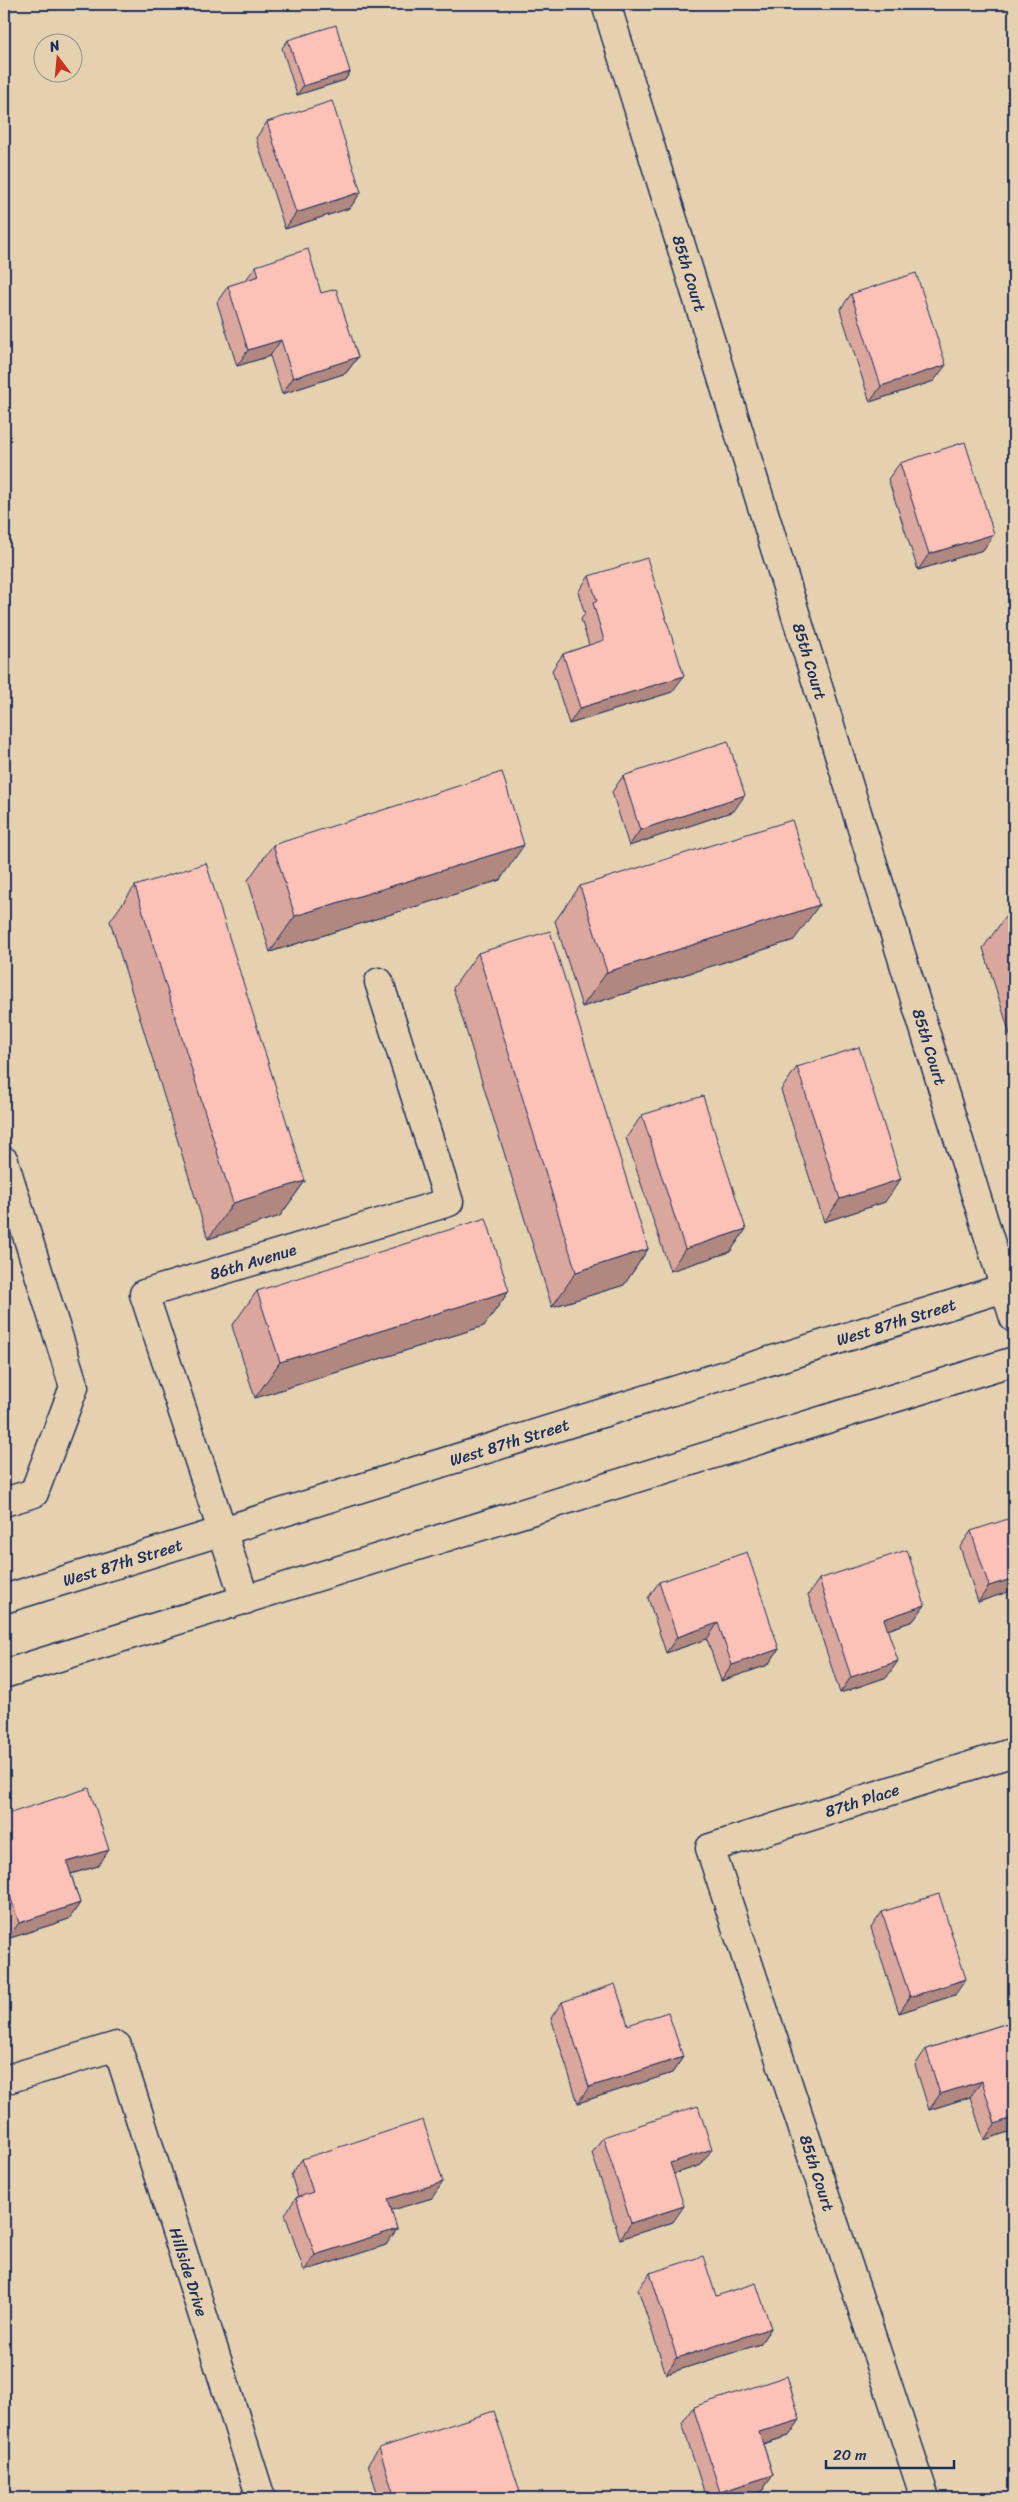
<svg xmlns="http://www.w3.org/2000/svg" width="1018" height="2502" viewBox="0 0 1018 2502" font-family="Sriracha,sans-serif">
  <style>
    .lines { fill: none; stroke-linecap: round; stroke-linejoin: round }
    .minor-casing { stroke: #1b2f5e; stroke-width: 31 }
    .major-casing { stroke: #1b2f5e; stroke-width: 31 }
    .minor { stroke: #e5d1b0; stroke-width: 28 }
    .major { stroke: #e5d1b0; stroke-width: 28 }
    .wall { fill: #daa79d; stroke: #1b2f5e }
    .shaded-wall { fill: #b18880; stroke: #1b2f5e }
    .building { fill: #fdc2b7; stroke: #1b2f5e }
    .labels { text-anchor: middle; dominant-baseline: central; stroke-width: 4.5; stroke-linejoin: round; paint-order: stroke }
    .street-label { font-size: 16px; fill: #1b2f5e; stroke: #e5d1b0 }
  </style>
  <rect width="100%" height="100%" fill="#e5d1b0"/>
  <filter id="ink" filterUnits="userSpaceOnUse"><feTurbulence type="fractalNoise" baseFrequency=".02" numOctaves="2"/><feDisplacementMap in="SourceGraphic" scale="10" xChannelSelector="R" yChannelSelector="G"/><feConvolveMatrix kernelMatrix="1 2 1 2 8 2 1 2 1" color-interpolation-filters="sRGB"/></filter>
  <g filter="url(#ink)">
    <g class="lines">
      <g class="minor-casing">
        <g id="minor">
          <path id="s1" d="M606,4L1014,1318"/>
          <path d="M4,1161L74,1387L34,1493L4,1502"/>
          <path id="s2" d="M245,1600L144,1294L449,1202L379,982"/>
          <path id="s3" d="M4,2080L117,2046L261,2498"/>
          <path id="s4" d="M925,2498L710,1848L1014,1752"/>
        </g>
      </g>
      <g class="major-casing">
        <g id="major">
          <path id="s5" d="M4,1599L1014,1285"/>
          <path d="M4,1674L1014,1361"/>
        </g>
      </g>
      <use href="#minor" class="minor"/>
      <use href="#major" class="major"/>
    </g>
    <g class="wall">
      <path d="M288,40L350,72L345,80L297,95L282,48Z"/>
      <path d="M267,122L361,192L350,208L285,229L256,138Z"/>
      <path d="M256,266L321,293L358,357L346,373L282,394L270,356L237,366L217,302L228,286L245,281Z"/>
      <path d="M851,294L934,381L870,402L840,310Z"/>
      <path d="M900,463L994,534L983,550L918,570L888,479Z"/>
      <path d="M589,576L672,692L569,724L552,670L563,654L589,645L581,619L585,614L578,592Z"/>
      <path d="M1014,687V715L1008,696Z"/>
      <path d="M623,776L734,811L629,846L612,792Z"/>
      <path d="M273,845L500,880L270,952L248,880Z"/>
      <path d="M135,886L305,1181L280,1216L208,1239L110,921Z"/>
      <path d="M580,886L794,940L582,1007L555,921Z"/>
      <path d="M1014,911V1047L983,948L1008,913Z"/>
      <path d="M478,953L648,1249L624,1285L552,1307L453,988Z"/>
      <path d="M797,1067L885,1202L824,1222L781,1090Z"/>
      <path d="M642,1115L746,1229L730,1252L670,1271L626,1138Z"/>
      <path d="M257,1291H509L484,1326L255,1398L232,1326Z"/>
      <path d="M971,1531L1014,1590L978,1602L960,1547Z"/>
      <path d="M819,1579L925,1605L913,1621L888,1630L887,1677L840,1693L808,1595Z"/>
      <path d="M659,1582L779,1649L768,1665L721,1681L707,1639L666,1653L648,1598Z"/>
      <path d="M4,1815L98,1866L71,1874L80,1903L69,1919L7,1939L4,1928Z"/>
      <path d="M882,1912L955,1995L899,2013L871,1928Z"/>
      <path d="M562,2002L628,2025L683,2057L672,2073L578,2103L551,2018Z"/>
      <path d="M1014,2021V2130L984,2140L970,2097L929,2110L915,2065L926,2049Z"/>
      <path d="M603,2137L701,2165L674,2174L673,2222L620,2239L592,2153Z"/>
      <path d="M302,2159L432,2198L391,2210L397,2229L386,2245L304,2271L285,2214L296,2198L298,2197L291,2175Z"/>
      <path d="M650,2273L716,2296L771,2328L760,2344L666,2374L638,2289Z"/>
      <path d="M1014,2353V2376L1009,2360Z"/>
      <path d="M693,2407L789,2436L763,2444L773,2475L762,2491L739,2498H706L682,2423Z"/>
      <path d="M379,2448L522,2498H379L368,2464Z"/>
    </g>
    <g class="shaded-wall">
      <path d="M350,72L345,80L297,95L303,86Z"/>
      <path d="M361,192L350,208L285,229L296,213Z"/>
      <path d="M281,340L270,356L237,366L248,350Z"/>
      <path d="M358,357L346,373L282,394L293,378Z"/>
      <path d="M946,365L934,381L870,402L881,386Z"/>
      <path d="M994,534L983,550L918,570L929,554Z"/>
      <path d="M684,676L672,692L569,724L580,708Z"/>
      <path d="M745,795L734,811L629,846L640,830Z"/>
      <path d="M524,845L500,880L270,952L295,916Z"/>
      <path d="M819,905L794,940L582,1007L607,972Z"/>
      <path d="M901,1179L885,1202L824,1222L840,1199Z"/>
      <path d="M305,1181L280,1216L208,1239L233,1203Z"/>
      <path d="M746,1229L730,1252L670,1271L685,1249Z"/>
      <path d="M648,1249L624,1285L552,1307L576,1272Z"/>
      <path d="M509,1291L484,1326L255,1398L280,1362Z"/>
      <path d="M1014,1578V1590L978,1602L989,1586Z"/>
      <path d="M925,1605L913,1621L873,1635L884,1619Z"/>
      <path d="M718,1623L707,1639L666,1653L677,1637Z"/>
      <path d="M779,1649L768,1665L721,1681L732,1665Z"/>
      <path d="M898,1661L887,1677L840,1693L851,1677Z"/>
      <path d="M109,1850L98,1866L56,1878L67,1862Z"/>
      <path d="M80,1903L69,1919L7,1939L19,1923Z"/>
      <path d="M966,1979L955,1995L899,2013L910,1997Z"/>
      <path d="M683,2057L672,2073L578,2103L589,2087Z"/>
      <path d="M982,2081L970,2097L929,2110L940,2094Z"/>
      <path d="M1014,2117V2130L984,2140L995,2124Z"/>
      <path d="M712,2149L701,2165L659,2179L670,2163Z"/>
      <path d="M443,2182L432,2198L376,2215L388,2199Z"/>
      <path d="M684,2206L673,2222L620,2239L631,2223Z"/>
      <path d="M397,2229L386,2245L304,2271L315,2255Z"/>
      <path d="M771,2328L760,2344L666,2374L677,2358Z"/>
      <path d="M800,2420L789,2436L748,2448L759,2432Z"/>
      <path d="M773,2475L762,2491L739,2498H716L720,2492Z"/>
      <path d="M449,2493L446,2498H434Z"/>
    </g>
    <g class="building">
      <path d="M336,25L350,72L303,86L288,40Z"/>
      <path d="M332,101L361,192L296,213L267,122Z"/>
      <path d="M308,249L321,293L336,289L358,357L293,378L281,340L248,350L228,286L259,276L256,266Z"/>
      <path d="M916,273L946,365L881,386L851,294Z"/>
      <path d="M965,442L994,534L929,554L900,463Z"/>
      <path d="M647,558L684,676L580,708L563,654L604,640L593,603L597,601L589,576Z"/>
      <path d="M728,741L745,795L640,830L623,776Z"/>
      <path d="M502,772L524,845L295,916L273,845Z"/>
      <path d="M792,820L819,905L607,972L580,886Z"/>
      <path d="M206,863L305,1181L233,1203L135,886Z"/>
      <path d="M1014,911V933L1008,913Z"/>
      <path d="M550,931L648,1249L576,1272L478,953Z"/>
      <path d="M859,1047L901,1179L840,1199L797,1067Z"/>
      <path d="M703,1096L746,1229L685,1249L642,1115Z"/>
      <path d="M486,1218L509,1291L280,1362L257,1291Z"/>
      <path d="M1014,1517V1578L989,1586L971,1531Z"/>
      <path d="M907,1550L925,1605L884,1619L898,1661L851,1677L819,1579Z"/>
      <path d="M747,1552L779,1649L732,1665L718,1623L677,1637L659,1582Z"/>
      <path d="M89,1788L109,1850L67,1862L80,1903L19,1923L4,1877V1815Z"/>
      <path d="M939,1894L966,1979L910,1997L882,1912Z"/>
      <path d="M615,1984L628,2025L668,2012L683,2057L589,2087L562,2002Z"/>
      <path d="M1014,2021V2117L995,2124L982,2081L940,2094L926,2049Z"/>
      <path d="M698,2106L712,2149L670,2163L684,2206L631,2223L603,2137Z"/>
      <path d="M423,2120L443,2182L388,2199L397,2229L315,2255L296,2198L313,2192L302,2159Z"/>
      <path d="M703,2256L716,2296L756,2283L771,2328L677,2358L650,2273Z"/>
      <path d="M787,2376L800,2420L759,2432L773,2475L720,2492L693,2407Z"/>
      <path d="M494,2411L522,2498H451L449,2493L434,2498H395L379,2448Z"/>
    </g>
  </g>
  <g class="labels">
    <g class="street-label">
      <text stroke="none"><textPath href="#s1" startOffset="282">85th Court</textPath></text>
      <text stroke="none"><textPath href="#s1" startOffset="688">85th Court</textPath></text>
      <text stroke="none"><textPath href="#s1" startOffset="1092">85th Court</textPath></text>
      <text stroke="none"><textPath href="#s2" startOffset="436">86th Avenue</textPath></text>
      <text stroke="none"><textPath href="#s5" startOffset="934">West 87th Street</textPath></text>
      <text stroke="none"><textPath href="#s5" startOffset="529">West 87th Street</textPath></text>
      <text stroke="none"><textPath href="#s5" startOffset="124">West 87th Street</textPath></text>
      <text stroke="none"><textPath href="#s4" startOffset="844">87th Place</textPath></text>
      <text transform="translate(817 2173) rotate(72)">85th Court</text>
      <text stroke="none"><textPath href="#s3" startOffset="355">Hillside Drive</textPath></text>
    </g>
  </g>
  <rect width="1018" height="2502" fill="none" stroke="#e5d1b0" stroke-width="20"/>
  <rect x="10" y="10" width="998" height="2482" fill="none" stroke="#1b2f5e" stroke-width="2" filter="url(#ink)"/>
  <g transform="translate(58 58) rotate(344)"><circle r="24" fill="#e5d1b0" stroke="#94908f"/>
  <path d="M0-4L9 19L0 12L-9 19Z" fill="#c8321e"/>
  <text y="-8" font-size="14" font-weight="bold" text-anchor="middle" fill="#1b2f5e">N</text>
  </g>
  <path d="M826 2460v8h128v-8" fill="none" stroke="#1b2f5e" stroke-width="2.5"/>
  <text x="833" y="2460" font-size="15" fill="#1b2f5e" stroke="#e5d1b0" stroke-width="4" paint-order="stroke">20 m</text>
</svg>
